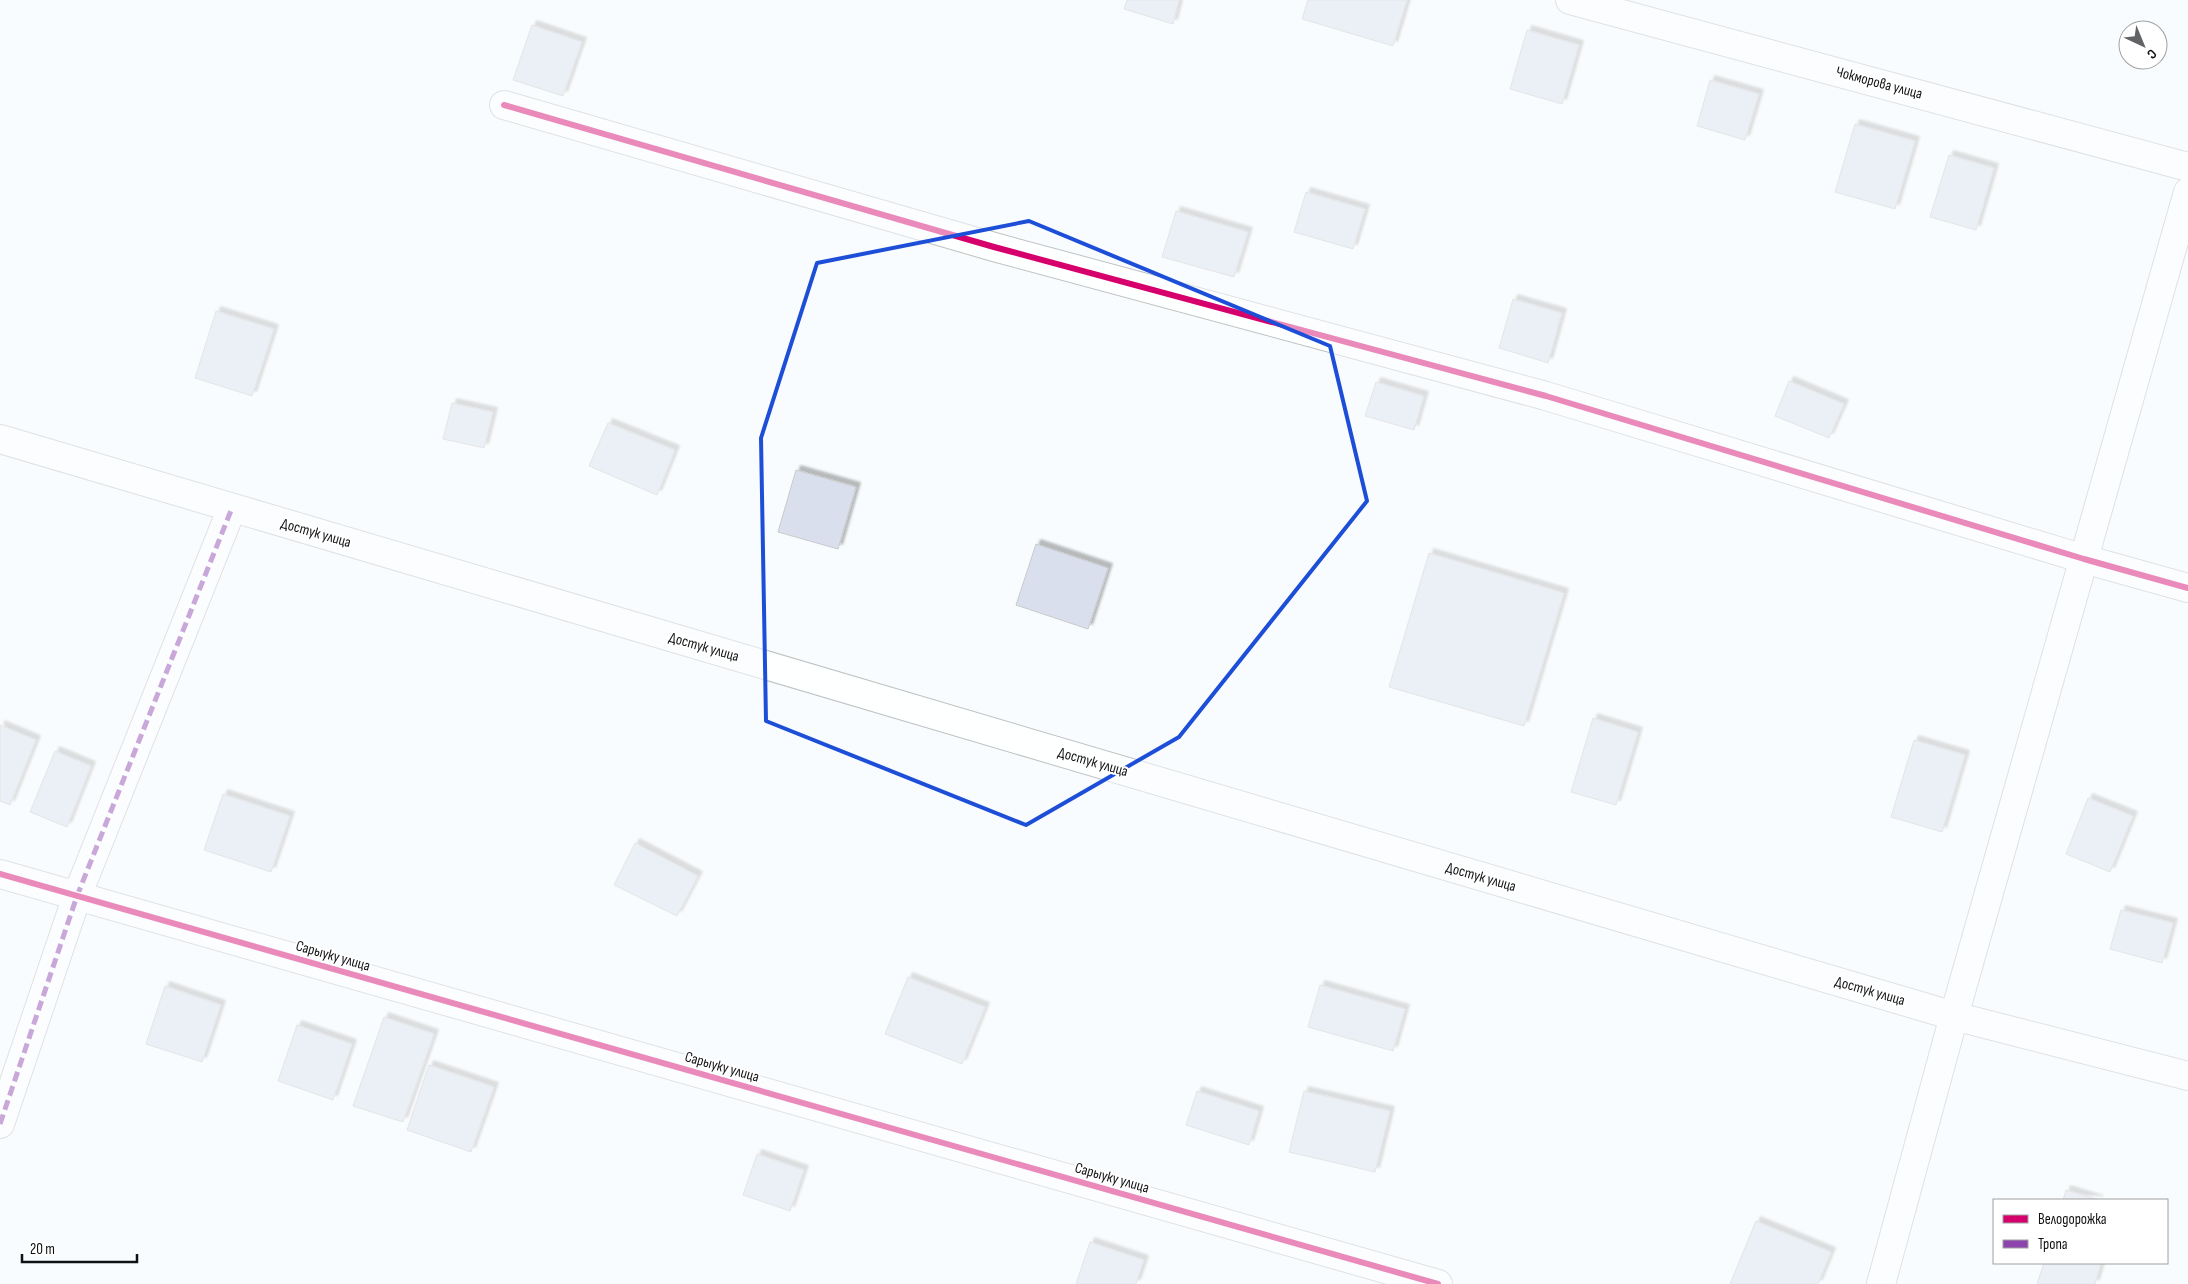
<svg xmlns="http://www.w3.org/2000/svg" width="2188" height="1284" viewBox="0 0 2188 1284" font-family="'Sofia Sans Condensed',sans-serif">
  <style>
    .building { fill: #d9dfed; stroke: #c8cacb; filter: url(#shadow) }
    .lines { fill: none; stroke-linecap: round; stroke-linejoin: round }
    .street-casing { stroke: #bfc2c3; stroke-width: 30 }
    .secondary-casing { stroke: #bfc2c3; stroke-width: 30 }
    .street { stroke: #feffff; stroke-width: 28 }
    .secondary { stroke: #feffff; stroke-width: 28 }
    .quiet { stroke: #8e44ad; stroke-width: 5; stroke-dasharray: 10 5; stroke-linecap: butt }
    .cycleway-casing { stroke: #fff; stroke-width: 9 }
    .cycleway { stroke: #d6006c; stroke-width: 6 }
    .marked { fill: none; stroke: #1d4ed8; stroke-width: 4; stroke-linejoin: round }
    .labels { text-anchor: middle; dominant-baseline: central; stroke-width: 4; stroke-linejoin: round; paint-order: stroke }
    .street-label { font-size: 15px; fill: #101112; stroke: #fff }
  </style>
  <defs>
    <filter id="shadow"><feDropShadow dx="4.5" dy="-4.5" stdDeviation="1" flood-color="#0004"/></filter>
  </defs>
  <rect width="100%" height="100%" fill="#f9fcfe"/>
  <g class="building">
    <path d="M1127,0H1179L1173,24L1124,9Z"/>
    <path d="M1308,0H1407L1393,46L1302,19Z"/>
    <path d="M532,25L582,42L563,96L513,80Z"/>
    <path d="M1527,30L1579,45L1562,104L1510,89Z"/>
    <path d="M1710,80L1759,94L1745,140L1697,126Z"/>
    <path d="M1855,124L1915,141L1895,209L1835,192Z"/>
    <path d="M1949,155L1994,168L1976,230L1930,217Z"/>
    <path d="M1306,192L1365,209L1353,249L1294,232Z"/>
    <path d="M1176,211L1248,232L1234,277L1162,257Z"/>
    <path d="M1513,299L1562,313L1548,363L1499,348Z"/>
    <path d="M216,311L274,329L252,396L195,378Z"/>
    <path d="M1789,381L1844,404L1829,438L1775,416Z"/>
    <path d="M1376,382L1424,396L1414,430L1365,416Z"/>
    <path d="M452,403L493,412L484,448L443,439Z"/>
    <path d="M608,423L675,450L657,495L589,466Z"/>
    <path d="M796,470L856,487L838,549L778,532Z"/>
    <path d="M1036,544L1108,568L1088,629L1016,605Z"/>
    <path d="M1429,553L1564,593L1524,726L1389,687Z"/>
    <path d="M1593,718L1638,732L1616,805L1571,792Z"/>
    <path d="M0,725L36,740L10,805L0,801Z"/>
    <path d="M1914,740L1965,755L1942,832L1891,817Z"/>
    <path d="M55,751L91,766L67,827L30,812Z"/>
    <path d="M223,794L290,816L271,872L204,850Z"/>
    <path d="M2088,798L2133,816L2110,872L2066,854Z"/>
    <path d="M635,843L698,876L677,916L614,885Z"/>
    <path d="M2121,910L2173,923L2162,963L2110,949Z"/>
    <path d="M908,977L985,1007L962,1064L885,1034Z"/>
    <path d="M1320,985L1405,1009L1393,1051L1308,1027Z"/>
    <path d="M165,986L221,1005L202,1062L146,1044Z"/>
    <path d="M384,1017L434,1034L403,1122L353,1106Z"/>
    <path d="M297,1025L352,1044L333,1100L278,1081Z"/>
    <path d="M429,1065L494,1087L471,1152L407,1130Z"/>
    <path d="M1197,1091L1259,1111L1249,1145L1186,1125Z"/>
    <path d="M1304,1091L1390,1111L1375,1172L1289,1152Z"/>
    <path d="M757,1154L804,1170L790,1211L743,1195Z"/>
    <path d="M2066,1190L2099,1200H2063Z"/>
    <path d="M1756,1221L1831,1252L1818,1284H1730Z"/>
    <path d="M1090,1242L1144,1260L1136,1284H1076Z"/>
    <path d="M2044,1263H2101L2095,1284H2037Z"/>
  </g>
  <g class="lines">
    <g class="street-casing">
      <g id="street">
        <path d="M1570,0L2188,167"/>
        <path d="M504,105L994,247L1546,396L2084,559L2188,588"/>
        <path d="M0,874L1438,1284"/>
        <path d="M0,1124L77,896L232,508"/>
        <path d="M1881,1284L1954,1016L2188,1076"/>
      </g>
    </g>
    <g class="secondary-casing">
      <path id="secondary" d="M0,439L1954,1016L2188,192"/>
    </g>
    <use href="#street" class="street"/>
    <use href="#secondary" class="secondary"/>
    <path class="quiet" d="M0,1124L77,896L232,508"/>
    <g class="cycleway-casing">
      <g id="cycleway">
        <path d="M504,105L994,247L1546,396L2084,559L2188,588"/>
        <path d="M0,874L1438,1284"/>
      </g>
    </g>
    <use href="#cycleway" class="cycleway"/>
  </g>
  <path d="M0 0H2188V1284H0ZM1029,221L1330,346L1367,501L1179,737L1026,825L766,721L761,438L817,263Z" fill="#f9fcfe" fill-opacity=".55" fill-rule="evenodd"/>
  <path class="marked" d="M1029,221L1330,346L1367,501L1179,737L1026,825L766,721L761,438L817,263Z"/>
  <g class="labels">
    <g class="street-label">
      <text transform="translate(1879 83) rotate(15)">Чокморова улица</text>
      <text transform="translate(316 533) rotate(16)">Достук улица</text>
      <text transform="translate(704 647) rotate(16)">Достук улица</text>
      <text transform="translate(1093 762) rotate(16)">Достук улица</text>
      <text transform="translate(1481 877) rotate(16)">Достук улица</text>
      <text transform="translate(333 956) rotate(16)">Сарыуку улица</text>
      <text transform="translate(1870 991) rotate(16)">Достук улица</text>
      <text transform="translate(722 1067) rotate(16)">Сарыуку улица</text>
      <text transform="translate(1112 1178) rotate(16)">Сарыуку улица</text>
    </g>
  </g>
  <rect x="1993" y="1199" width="175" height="65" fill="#ffffff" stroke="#9fa0a0"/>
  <rect x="2003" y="1215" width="25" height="8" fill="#d6006c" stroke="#9fa0a0"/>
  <text x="2038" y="1224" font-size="15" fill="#101112">Велодорожка</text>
  <rect x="2003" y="1240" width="25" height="8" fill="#8e44ad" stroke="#9fa0a0"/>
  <text x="2038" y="1249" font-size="15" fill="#101112">Тропа</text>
  <g transform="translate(2143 45) rotate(136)"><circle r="24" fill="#ffffff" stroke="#9fa0a0"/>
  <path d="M0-4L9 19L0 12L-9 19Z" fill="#626365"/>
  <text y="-8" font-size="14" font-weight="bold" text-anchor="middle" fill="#101112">С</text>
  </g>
  <path d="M22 1254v8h115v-8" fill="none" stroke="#101112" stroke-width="2.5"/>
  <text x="30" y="1254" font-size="15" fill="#101112" stroke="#ffffff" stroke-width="4" paint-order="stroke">20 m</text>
</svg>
